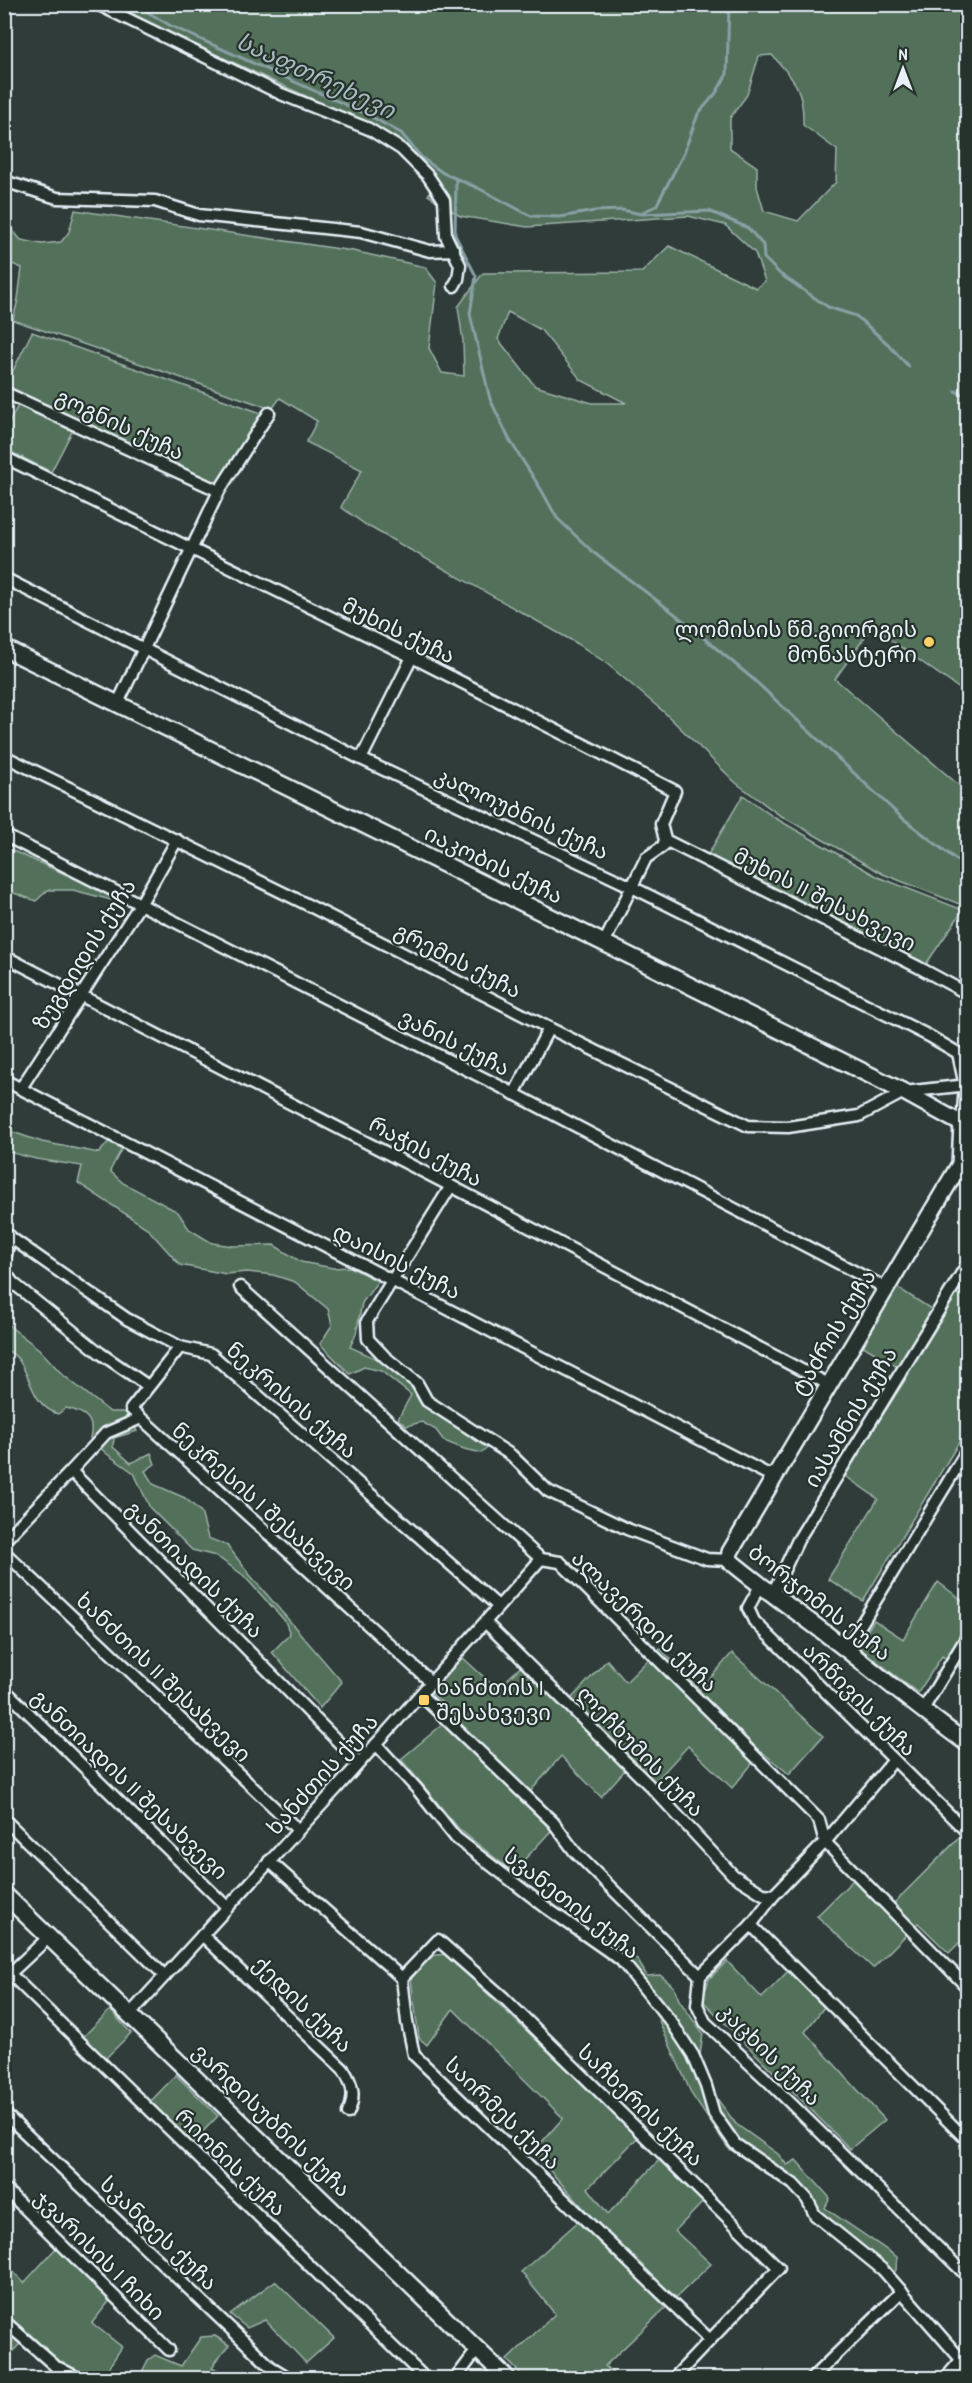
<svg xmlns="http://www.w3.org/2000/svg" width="972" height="2383" viewBox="0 0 972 2383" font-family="'Patrick Hand','Noto Sans Georgian',sans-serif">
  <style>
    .green { fill: #52715a; stroke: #9db1a9; stroke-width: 1.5; fill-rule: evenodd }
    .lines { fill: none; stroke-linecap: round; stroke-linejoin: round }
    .stream { stroke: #88a1a6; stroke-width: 3 }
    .street-casing { stroke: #e8f1f8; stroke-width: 15 }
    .secondary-casing { stroke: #e8f1f8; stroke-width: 20 }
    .street { stroke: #26332d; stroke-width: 10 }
    .secondary { stroke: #26332d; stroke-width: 15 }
    .poi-dot { fill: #ffd166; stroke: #26332d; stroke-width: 2 }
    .labels { text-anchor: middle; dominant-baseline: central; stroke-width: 4.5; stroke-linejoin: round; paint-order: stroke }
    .street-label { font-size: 22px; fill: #e8f1f8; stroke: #26332d }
    .poi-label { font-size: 22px; fill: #e8f1f8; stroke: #26332d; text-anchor: end }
    .water-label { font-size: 24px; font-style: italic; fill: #a8bbc1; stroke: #26332d }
  </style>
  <rect width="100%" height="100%" fill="#2f3c3a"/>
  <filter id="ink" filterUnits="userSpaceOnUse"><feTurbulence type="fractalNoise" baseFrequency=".0167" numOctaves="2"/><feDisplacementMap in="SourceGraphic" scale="12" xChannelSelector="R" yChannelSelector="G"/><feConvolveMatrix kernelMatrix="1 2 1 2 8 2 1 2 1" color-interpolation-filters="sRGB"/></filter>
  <g filter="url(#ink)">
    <g class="green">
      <path d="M109,5H967V694L872,627L835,679L967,792V907L883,874L778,814L736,783L665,713L606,663L578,644L366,525L341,507L362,470L306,442L317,421L280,398L272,409L13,320L18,299L22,268L10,263L5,264L4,220L21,240L42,244L61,242L69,232L75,210L353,251L425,267L437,283L429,348L442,373L464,376L463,341L458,307L483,273L642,272L669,246L756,288L765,281L755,253L725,225L688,216L527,227L460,216L428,195L438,180L397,138ZM772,55C795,81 804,89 803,125L837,150L836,182L798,221L764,211L757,187V167L730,148V118L747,95L759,56ZM508,312L541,330L581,380L626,403H592L535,386L498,339Z"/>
      <path d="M32,332L264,414L216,484L78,420L51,472L5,449V431L23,395L5,387Z"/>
      <path d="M743,795L775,818L878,877L963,910L924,967L706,858Z"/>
      <path d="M4,847L117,897L111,900L73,890H48L36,901L14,893L5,887Z"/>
      <path d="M4,1129L42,1142L99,1153L110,1140L122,1148L110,1171L123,1183L178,1212L189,1229L212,1243L233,1246L274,1245L301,1262L333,1268L350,1267L378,1281L362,1303L356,1334L350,1347L388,1364L415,1389L422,1405L489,1446L482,1453L464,1449L444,1441L436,1430L422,1422L406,1426L398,1419L411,1395L381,1371L364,1367L350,1374L320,1344L332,1325L328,1309L295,1282L273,1275L247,1272L226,1274L180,1265L147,1228L78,1183L82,1166L36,1159L5,1151Z"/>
      <path d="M967,1272V1429L863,1601L828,1579L878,1499L844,1475L909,1374L860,1344L895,1286L942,1316Z"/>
      <path d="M4,1319L12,1328L39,1349L62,1374L110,1412H125L137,1431L114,1438L113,1447L131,1463L151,1453L155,1464L145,1471L153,1484L185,1498L201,1512L208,1538L228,1546L250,1575L342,1682L320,1708L272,1652L290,1634L285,1621L243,1575L216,1556L192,1550L150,1508L134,1473L107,1454L90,1438C95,1418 84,1412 66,1408L58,1414C25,1404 32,1358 5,1350Z"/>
      <path d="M938,1582L967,1604V1672L942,1656L918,1693L857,1646L874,1620L903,1639Z"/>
      <path d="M660,1648L700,1690L732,1653L823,1736L789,1774L762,1752L732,1788L688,1746L654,1783L633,1761L601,1797L561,1756L530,1792L561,1820L513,1872L460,1830L401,1759L455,1714L429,1691L461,1656L497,1689L529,1659L571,1699L607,1660L626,1682Z"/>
      <path d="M964,1833L967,1837V1935L949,1953L918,1923L873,1968L817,1916L855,1878L886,1911Z"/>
      <path d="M613,1943L637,1959L647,1976L660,1975L674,1987L679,2000L703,2034L700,2055L718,2100L736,2124L778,2154L787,2165L796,2160L830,2198L825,2208L897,2257L896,2270L893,2274L877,2258L780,2182L728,2148L692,2095L652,2005L600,1947Z"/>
      <path d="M446,1954L638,2137L588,2188L608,2214L659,2160L703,2202L675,2231L711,2264L605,2366L618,2378H525L507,2360L555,2314L521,2272L588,2213L533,2152L563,2118L453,2009L427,2045L419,2038L411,1979L429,1956Z"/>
      <path d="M727,1961L762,1998L788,1971L824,2007L805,2032L885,2120L850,2149L702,2000L709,1979Z"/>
      <path d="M110,2010L131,2033L103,2061L82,2038Z"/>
      <path d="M176,2075L218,2116L190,2145L148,2104Z"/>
      <path d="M56,2248L111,2299L92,2323L122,2347L102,2378C68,2378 52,2358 30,2334L5,2359L4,2262L24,2283Z"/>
      <path d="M275,2281L334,2338L306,2363L265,2320L247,2328L230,2314Z"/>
      <path d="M215,2336L229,2345L212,2367L231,2378H139L148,2360L155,2355L181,2366L201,2337Z"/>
      <path d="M4,2360H5L20,2378H5Z"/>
    </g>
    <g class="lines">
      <g class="stream">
        <path d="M134,4L171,26L366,114L401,133L422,158L443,173L478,188L531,216L560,217L595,211L622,210L641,214L709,211L748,228L763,245L764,258L780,274L828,307L856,316L888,344L909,367"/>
        <path d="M456,179L455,235L476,276L470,314L490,399L509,439L542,491L557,518L594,553L675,614L753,679L900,816L968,869"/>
        <path d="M643,212L656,206L683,155L698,114L716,93L727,74L729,4"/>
        <path d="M955,391L968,396"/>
      </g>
      <g class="street-casing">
        <g id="street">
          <path d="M97,4L281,94L369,129L401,149L428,176L444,200L446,236L460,265L458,279L454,286"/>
          <path d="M4,181L57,198L155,201L199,215L361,232L430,251L454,250"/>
          <path d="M4,392L219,491"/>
          <path d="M4,457L412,657L675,791L661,824L665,840L663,846L646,858L604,943"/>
          <path d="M4,578L361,759L630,886L929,1036L958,1053L965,1086L962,1124"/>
          <path d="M117,705L219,491L269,413"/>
          <path d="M4,756L300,901L549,1028L748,1126L788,1127L859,1116L904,1092L968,1085"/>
          <path d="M361,759L412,657"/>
          <path d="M4,835L507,1090L886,1288"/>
          <path d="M665,840L918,967L968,994"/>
          <path d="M4,956L451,1186L828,1384"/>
          <path d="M4,1080L773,1477"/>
          <path d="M21,1088L141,903L177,840"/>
          <path d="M514,1094L549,1028"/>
          <path d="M451,1186L367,1321L368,1339L385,1357L417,1383L427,1401L511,1455L548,1491L627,1529L707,1559L729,1560"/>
          <path d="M4,1233L127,1319L180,1347L211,1354L498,1606"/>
          <path d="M4,1264L10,1236"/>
          <path d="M4,1271L13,1283L100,1353L148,1386"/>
          <path d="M240,1287L541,1559L560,1562L819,1820L825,1842L968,1988"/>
          <path d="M180,1347L131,1409L432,1683"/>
          <path d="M71,1471L106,1433L139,1419"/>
          <path d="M4,1541L71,1471L359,1763"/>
          <path d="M4,1552L298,1830"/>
          <path d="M760,1586L748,1608L754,1621L968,1833"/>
          <path d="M772,1595L798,1540L968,1263"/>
          <path d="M486,1623L654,1790L733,1875L763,1894L774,1895"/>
          <path d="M846,1649L968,1449"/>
          <path d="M4,1689L227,1907"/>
          <path d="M421,1695L553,1822L575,1852L700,1976"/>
          <path d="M922,1711L968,1635"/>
          <path d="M376,1744L417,1789L456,1838L548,1909L621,1960L672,2023L693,2055L706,2086L714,2114L735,2144L793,2184L807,2199L815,2215L883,2270L966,2365"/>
          <path d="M894,1760L825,1842L774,1895L751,1925L700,1976L697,2005L705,2022L765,2078L968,2277"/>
          <path d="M4,1819L165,1976"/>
          <path d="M269,1861L402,1978L407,2022L414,2055L710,2340L674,2378"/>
          <path d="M751,1925L968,2141"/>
          <path d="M202,1935L343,2069C353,2084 356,2096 348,2113"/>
          <path d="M9,1973L425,2378"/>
          <path d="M5,1978L49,1937"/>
          <path d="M402,1978L438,1940L504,1998L779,2268L710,2340"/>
          <path d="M130,2014L337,1788L541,1559"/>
          <path d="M4,2113L271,2367L289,2378"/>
          <path d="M4,2188L169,2350"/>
          <path d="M4,2321L54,2365L65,2378"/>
          <path d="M59,2368L78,2378"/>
          <path d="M456,2378L477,2350"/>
          <path d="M812,2378L902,2291"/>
        </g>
      </g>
      <g class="secondary-casing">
        <g id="secondary">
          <path d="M4,648L604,943L904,1092L962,1124L960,1164L730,1552L729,1560C767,1592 808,1619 847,1650C887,1682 926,1714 968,1744"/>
          <path d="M4,1894L507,2378"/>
          <path d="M949,2378L968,2356"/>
        </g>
      </g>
      <use href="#street" class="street"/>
      <use href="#secondary" class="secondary"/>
    </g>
  </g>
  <g class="poi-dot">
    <circle cx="929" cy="642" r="6"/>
    <rect x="418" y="1694" width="12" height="12" rx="3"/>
  </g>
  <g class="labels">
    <g class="street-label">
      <text transform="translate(120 424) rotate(25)">გოგნის ქუჩა</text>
      <text transform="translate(399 630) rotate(26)">მუხის ქუჩა</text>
      <text transform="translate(522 813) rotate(25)">კალოუბნის ქუჩა</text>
      <text transform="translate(494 864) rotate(26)">იაკობის ქუჩა</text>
      <text transform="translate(825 899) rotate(27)">მუხის II შესახვევი</text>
      <text transform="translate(84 954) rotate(-58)">ზუგდიდის ქუჩა</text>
      <text transform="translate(458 960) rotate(27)">გრემის ქუჩა</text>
      <text transform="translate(455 1042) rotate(27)">ვანის ქუჩა</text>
      <text transform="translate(426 1151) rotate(28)">რაჭის ქუჩა</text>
      <text transform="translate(397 1261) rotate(27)">დაისის ქუჩა</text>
      <text transform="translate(833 1332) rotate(-59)">ტაძრის ქუჩა</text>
      <text transform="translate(292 1400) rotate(41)">ნეკრისის ქუჩა</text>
      <text transform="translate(850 1417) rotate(-59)">იასამნის ქუჩა</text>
      <text transform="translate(264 1506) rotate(42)">ნეკრესის I შესახვევი</text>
      <text transform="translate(195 1569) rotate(45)">განთიადის ქუჩა</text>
      <text transform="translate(820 1602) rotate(38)">ბორჯომის ქუჩა</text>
      <text transform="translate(645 1621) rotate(44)">ალავერდის ქუჩა</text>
      <text transform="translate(164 1677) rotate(44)">ხანძთის II შესახვევი</text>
      <text transform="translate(860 1699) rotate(45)">არწივის ქუჩა</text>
      <text transform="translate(641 1751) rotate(46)">ლეჩხუმის ქუჩა</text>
      <text transform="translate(322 1774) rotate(-48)">ხანძთის ქუჩა</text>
      <text transform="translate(130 1784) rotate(44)">განთიადის II შესახვევი</text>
      <text transform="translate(572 1903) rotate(38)">სვანეთის ქუჩა</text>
      <text transform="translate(303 2004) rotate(44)">ქედის ქუჩა</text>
      <text transform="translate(770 2054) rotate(45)">კაცხის ქუჩა</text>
      <text transform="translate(641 2105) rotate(44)">საჩხერის ქუჩა</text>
      <text transform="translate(503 2113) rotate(44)">საირმეს ქუჩა</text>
      <text transform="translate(272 2120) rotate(44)">ვარდისუბნის ქუჩა</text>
      <text transform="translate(231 2162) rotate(44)">რიონის ქუჩა</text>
      <text transform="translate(159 2233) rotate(44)">სკანდეს ქუჩა</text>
      <text transform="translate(100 2255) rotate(45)">ჯვარისის I ჩიხი</text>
    </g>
    <g class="poi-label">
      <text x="917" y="629">ლომისის წმ.გიორგის<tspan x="917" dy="25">მონასტერი</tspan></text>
      <text x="436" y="1687" text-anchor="start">ხანძთის I<tspan x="436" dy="25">შესახვევი</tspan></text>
    </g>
    <g class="water-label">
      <text transform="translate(316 75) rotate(25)">სააფთრეხევი</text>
    </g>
  </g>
  <rect width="972" height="2383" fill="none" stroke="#26332d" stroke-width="24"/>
  <rect x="12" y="12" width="948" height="2359" fill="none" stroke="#e8f1f8" stroke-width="2" filter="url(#ink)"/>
  <g transform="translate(903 69)" stroke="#26332d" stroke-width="4.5" paint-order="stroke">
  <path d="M0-4.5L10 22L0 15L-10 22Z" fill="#e8f1f8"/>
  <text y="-9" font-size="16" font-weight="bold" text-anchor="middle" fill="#e8f1f8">N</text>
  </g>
</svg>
